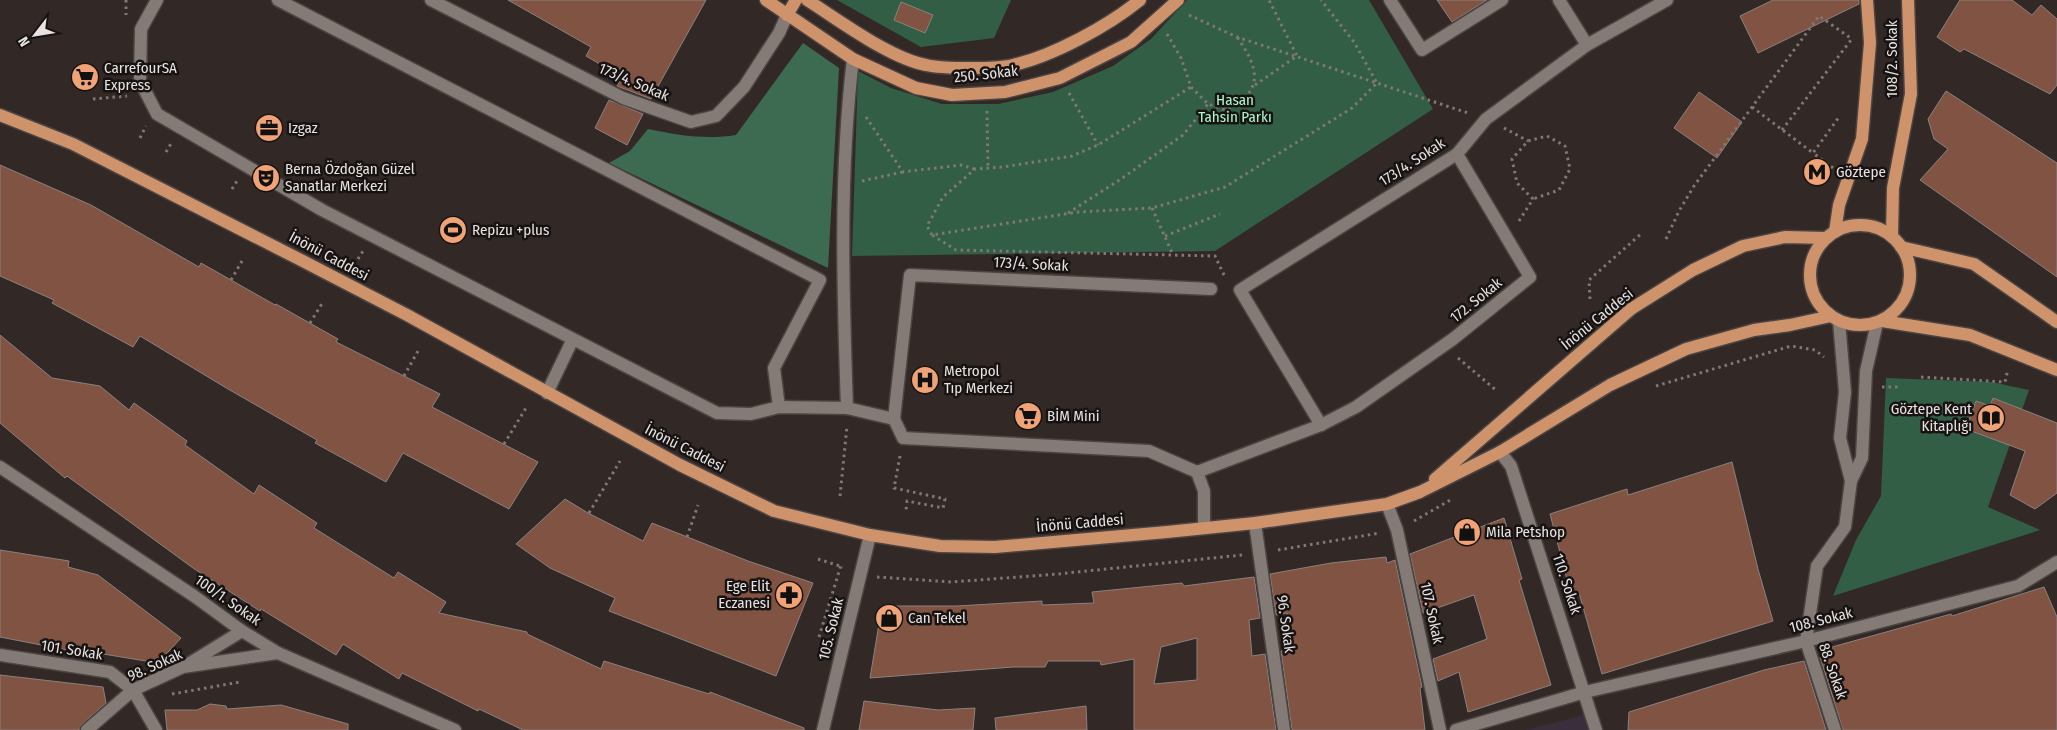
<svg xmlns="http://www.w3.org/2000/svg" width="2057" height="730" viewBox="0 0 2057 730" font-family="'Fira Sans Condensed',sans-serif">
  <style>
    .education { fill: #3a2e3d }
    .green { fill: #315e45 }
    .forest { fill: #3d6b51 }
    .building { fill: #815343; stroke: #8b817e; fill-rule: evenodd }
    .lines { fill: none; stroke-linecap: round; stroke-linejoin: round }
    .minor-casing { stroke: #4b4442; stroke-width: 15 }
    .major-casing { stroke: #4b4442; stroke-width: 15 }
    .path { stroke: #7f7876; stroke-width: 3; stroke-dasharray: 2.5 4; stroke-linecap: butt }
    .minor { stroke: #847a76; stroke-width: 12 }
    .major { stroke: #ce936b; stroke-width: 12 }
    .labels { text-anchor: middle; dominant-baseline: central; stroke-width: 5; stroke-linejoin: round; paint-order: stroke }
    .street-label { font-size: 15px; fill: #e8e3e1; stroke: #171312 }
    .poi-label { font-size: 15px; fill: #e8e3e1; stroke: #171312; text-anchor: start }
    .park-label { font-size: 15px; fill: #acf8cb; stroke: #171312 }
  </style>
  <rect width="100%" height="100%" fill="#322927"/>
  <path class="education" d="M1585,715L1589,730H1525Z"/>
  <g class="green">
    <path d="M837,0H1011L994,38L921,47Z"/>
    <path d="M1187,0H1369L1433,109L1215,251L852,256L858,71L891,88L942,104H998L1053,92L1113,66L1151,39Z"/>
    <path d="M1886,378L1991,382L2029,390L1988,507L2040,530L1833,596L1856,540L1881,496Z"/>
  </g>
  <path class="forest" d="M803,43L839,68L828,268L609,163L630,151L648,129C677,135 706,140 736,135Z"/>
  <g class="building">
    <path d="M508,0H706L651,99L617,86L622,77L586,56L591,47Z"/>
    <path d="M1437,0H1487L1452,22Z"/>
    <path d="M1773,0H1859V4L1758,53L1740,16Z"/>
    <path d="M1960,0H2012L2032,15L2041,5L2057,19V85L2050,94L1964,49L1960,52L1937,37Z"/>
    <path d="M901,2L933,15L925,33L894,20Z"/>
    <path d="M1946,91L2057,163V277L1920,180L1948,149L1934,139L1928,119Z"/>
    <path d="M1699,92L1742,122L1717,158L1674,128Z"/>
    <path d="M609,100L643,114L627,145L595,128Z"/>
    <path d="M0,165L91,205L199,267L201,263L275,305L276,304L338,339L336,342L440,394L432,407L538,462L509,509L403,453L386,482L315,443L317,440L228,389L140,336L133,347L52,303L54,300L0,276Z"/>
    <path d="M0,335L52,378L100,386L129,410L134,403L187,441L185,445L254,494L259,485L317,523L314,528L394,578L398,572L446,602L439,613L527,632V634L601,669L604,661L709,694L710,692L804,728V730H523L479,709L478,711L402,673L399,679L343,644L336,655L261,609L260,611L193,568L67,476L65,478L0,423Z"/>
    <path d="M1993,398L2057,423V493L2035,509L2010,495L2025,451L1966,429L1976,401L1990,406Z"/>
    <path d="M1732,462L1758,569L1773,621L1602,674L1579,593L1571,595L1550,514L1627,489L1628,495Z"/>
    <path d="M565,499L588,513L643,541L652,523L748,561L813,583L776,676L609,611L615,598L550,568L516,544Z"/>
    <path d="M1504,518L1522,579L1519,580L1551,685L1468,712L1459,672L1438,681L1433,659L1487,639L1474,595L1423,613L1410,554Z"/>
    <path d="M0,550L69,561L68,567L98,575L181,638L158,663L97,653L98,656L0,637Z"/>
    <path d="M1386,557L1387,563L1395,560L1422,687L1420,688L1425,730H1292L1281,651L1290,650L1287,613L1276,615L1270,574L1331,563Z"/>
    <path d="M1254,577L1260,618L1249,620L1252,656L1265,654L1276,730H1134V659L1101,665L1100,661H1048L1045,667H1013L870,678L882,606H957L1042,601V605L1094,603L1092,592L1182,583L1184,586ZM1197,638V680L1154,684L1161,647Z"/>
    <path d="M2044,587L2057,617V730H1843L1820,657L1833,653L1832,647L1951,614L1952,616Z"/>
    <path d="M1804,661L1826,730H1628L1629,712L1764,670Z"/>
    <path d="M0,675L103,687L106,703L82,724L79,730H0Z"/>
    <path d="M864,701L938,710L975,708L973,730H859Z"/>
    <path d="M210,704L226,706L227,709L281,705L348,724V730H167L165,710H197Z"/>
    <path d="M1086,706L1087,730H996L995,718Z"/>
  </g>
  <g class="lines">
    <g class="minor-casing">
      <g id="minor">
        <path d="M157,0L141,29L140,81L157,114L322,210L717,413L751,414L779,407L847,408L894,419L903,438L1149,451L1197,472L1204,491V527"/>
        <path d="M278,0L820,280L774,368L779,407"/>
        <path d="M431,0L623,98L691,122L716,116L744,87L779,33L787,15"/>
        <path d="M1390,0L1422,50L1502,0"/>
        <path d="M1559,0L1587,45"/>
        <path d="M1839,321L1845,392L1840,438L1851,481"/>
        <path d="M547,393L572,341"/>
        <path d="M847,408C843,292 839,175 853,59"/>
        <path d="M894,419L910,275L1211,289"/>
        <path d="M1321,425L1240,290L1457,154L1486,119L1587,45L1667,0"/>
        <path d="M1500,452L1511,466L1596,730"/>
        <path d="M0,467L194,596L242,631L278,653L455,730"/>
        <path d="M1197,472L1321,425L1356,407L1453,339L1530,277L1457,154"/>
        <path d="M1387,504L1397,530L1440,730"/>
        <path d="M1255,523L1284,730"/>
        <path d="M0,655L110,672L133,690L156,730"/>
        <path d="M190,663L242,631"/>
        <path d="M87,730L133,690L183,667L278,653"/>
        <path d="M823,730L870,535"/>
        <path d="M1456,730L1585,692L1806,641L2018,586L2057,562"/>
        <path d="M1835,730L1806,641L1817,566L1845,527L1851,481L1862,458L1866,371L1877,323"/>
      </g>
    </g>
    <g class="major-casing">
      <g id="major">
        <path d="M766,0L853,59L916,88L952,95L1005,92L1060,78L1131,42L1178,0"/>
        <path d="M807,0C839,20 889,58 926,65C944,69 995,69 1013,65C1053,56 1108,26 1140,0"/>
        <path d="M787,15L796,0"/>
        <path d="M0,115L73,144L295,257L407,315L680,465L774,511L870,535L940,546L995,547L1167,532L1255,523L1387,504L1420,492L1500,452L1610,385L1686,349L1754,330L1790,325L1831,316"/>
        <circle cx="1860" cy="275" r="50"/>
        <path d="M1835,232L1839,205L1862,139L1870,43L1867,0"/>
        <path d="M1892,236L1893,188L1911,94L1908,0"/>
        <path d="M1901,247L1974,264L2057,322"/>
        <path d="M1882,321L1970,335L2057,370"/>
        <path d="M1435,479L1631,309L1693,270L1743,246L1785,237L1826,238"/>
      </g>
    </g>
    <g class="path">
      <path d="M126,0V15"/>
      <path d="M1189,15L1237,37L1468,113"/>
      <path d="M1167,34L1181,58L1191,87L1208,104L1226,110C1265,91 1259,68 1237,37"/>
      <path d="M1255,85L1297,56L1269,0"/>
      <path d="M1069,93L1098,145"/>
      <path d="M93,99L127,96"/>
      <path d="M1752,107L1813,153"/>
      <path d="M987,111L988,168"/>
      <path d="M866,117L903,172L961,165L974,169"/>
      <path d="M1504,128L1528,141"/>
      <path d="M1782,130L1851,40"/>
      <path d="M140,138L146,126"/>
      <path d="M166,152L172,142"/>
      <path d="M1833,168L1813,153L1839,117"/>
      <path d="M862,181L903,172"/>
      <path d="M232,189L237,181"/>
      <path d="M1152,208L1173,255"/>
      <path d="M1068,213L1121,179L1183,135L1208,104"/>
      <path d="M1519,221L1533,199L1517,183L1512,159L1528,141L1547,136L1565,146L1570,169L1559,190L1533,199"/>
      <path d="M932,235L927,226L943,197L975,169L1003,167L1072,156L1098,145L1191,87"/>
      <path d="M1165,236L1220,214"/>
      <path d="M1666,239L1679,211L1694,186L1819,16L1852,39"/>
      <path d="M358,259L363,251"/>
      <path d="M1224,275L1215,256L956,250L932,235L1078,212L1152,208L1225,187L1352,108L1377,83L1354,42L1321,0"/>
      <path d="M231,280L242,261"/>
      <path d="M1590,299L1589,280L1642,233"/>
      <path d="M310,323L323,302"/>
      <path d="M1458,358L1497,391"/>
      <path d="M404,376L418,351"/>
      <path d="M1921,377L2005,382L2008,369"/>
      <path d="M1656,386L1791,346L1815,350L1824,357"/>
      <path d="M1882,387H1899"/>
      <path d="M504,444L526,408"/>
      <path d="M900,456L894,488L945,499L943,508L907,501L906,510"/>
      <path d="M840,496L847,426"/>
      <path d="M589,513L620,461"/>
      <path d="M1414,521L1452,499"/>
      <path d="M687,537L698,505"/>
      <path d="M1278,550L1380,533"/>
      <path d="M818,559L843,567"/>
      <path d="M877,577L952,582L1058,574L1242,555"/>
      <path d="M819,637L841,565"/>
      <path d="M172,694L240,682"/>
    </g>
    <use href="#minor" class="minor"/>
    <use href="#major" class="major"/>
  </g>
  <defs>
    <g id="supermarket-disc" transform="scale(1.4375)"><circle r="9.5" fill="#efa376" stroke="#171312"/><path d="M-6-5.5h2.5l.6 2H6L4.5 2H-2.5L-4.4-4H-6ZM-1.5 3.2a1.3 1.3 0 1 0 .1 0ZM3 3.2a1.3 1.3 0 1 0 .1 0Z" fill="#111"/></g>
    <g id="office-disc" transform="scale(1.4375)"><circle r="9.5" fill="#efa376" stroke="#171312"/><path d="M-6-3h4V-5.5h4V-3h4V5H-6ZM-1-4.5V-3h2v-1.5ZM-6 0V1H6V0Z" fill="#111"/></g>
    <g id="metro-disc" transform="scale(1.4375)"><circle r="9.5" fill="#efa376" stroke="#171312"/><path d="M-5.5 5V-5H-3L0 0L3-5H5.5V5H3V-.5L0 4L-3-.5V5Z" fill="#111"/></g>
    <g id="theatre-disc" transform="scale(1.4375)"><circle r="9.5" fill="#efa376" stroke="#171312"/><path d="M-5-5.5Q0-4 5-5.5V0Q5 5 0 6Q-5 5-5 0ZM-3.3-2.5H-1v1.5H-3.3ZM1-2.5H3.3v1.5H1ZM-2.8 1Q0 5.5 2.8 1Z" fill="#111"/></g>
    <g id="stadium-disc" transform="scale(1.4375)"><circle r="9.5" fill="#efa376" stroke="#171312"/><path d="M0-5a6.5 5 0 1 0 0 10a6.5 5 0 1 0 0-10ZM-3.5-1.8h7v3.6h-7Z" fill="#111"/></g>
    <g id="hospital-disc" transform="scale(1.4375)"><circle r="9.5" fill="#efa376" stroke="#171312"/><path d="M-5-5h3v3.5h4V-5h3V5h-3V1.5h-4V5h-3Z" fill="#111"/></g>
    <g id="library-disc" transform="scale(1.4375)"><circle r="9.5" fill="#efa376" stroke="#171312"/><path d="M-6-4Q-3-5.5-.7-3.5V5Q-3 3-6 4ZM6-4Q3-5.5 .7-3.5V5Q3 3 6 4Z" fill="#111"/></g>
    <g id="shop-disc" transform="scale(1.4375)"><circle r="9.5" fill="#efa376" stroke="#171312"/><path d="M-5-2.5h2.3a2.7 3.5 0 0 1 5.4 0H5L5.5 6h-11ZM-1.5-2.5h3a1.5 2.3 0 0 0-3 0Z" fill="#111"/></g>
    <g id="pharmacy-disc" transform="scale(1.4375)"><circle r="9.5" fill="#efa376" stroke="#171312"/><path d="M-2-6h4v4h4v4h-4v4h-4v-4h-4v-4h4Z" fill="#111"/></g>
  </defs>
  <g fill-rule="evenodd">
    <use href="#supermarket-disc" x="85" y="77"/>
    <use href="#office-disc" x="269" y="128"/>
    <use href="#metro-disc" x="1817" y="172"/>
    <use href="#theatre-disc" x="266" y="178"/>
    <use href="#stadium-disc" x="453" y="230"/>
    <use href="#hospital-disc" x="925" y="380"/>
    <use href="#supermarket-disc" x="1028" y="416"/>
    <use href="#library-disc" x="1991" y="418"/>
    <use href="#shop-disc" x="1467" y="532"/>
    <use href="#pharmacy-disc" x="789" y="595"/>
    <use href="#shop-disc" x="889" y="618"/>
  </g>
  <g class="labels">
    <g class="street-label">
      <text transform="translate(1892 59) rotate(-90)">108/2. Sokak</text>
      <text transform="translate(986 74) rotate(-6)">250. Sokak</text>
      <text transform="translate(634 82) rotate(23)">173/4. Sokak</text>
      <text transform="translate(1412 162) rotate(-33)">173/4. Sokak</text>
      <text transform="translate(329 256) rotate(28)">İnönü Caddesi</text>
      <text transform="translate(1031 264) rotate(3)">173/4. Sokak</text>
      <text transform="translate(1476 300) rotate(-39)">172. Sokak</text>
      <text transform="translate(1597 319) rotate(-39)">İnönü Caddesi</text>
      <text transform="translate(685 448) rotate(27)">İnönü Caddesi</text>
      <text transform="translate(1080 523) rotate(-5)">İnönü Caddesi</text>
      <text transform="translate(1567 584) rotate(72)">110. Sokak</text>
      <text transform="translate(228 600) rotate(35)">100/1. Sokak</text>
      <text transform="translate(1432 613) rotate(78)">107. Sokak</text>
      <text transform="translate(1821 620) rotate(-14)">108. Sokak</text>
      <text transform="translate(1286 624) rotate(82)">96. Sokak</text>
      <text transform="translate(831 629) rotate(-76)">105. Sokak</text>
      <text transform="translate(72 650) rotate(9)">101. Sokak</text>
      <text transform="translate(155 665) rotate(-24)">98. Sokak</text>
      <text transform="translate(1833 671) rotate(71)">88. Sokak</text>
    </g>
    <g class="poi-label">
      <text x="104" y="68">CarrefourSA<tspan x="104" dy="17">Express</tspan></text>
      <text x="288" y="128">Izgaz</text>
      <text x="285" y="169">Berna Özdoğan Güzel<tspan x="285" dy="17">Sanatlar Merkezi</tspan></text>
      <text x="1836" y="172">Göztepe</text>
      <text x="472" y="230">Repizu +plus</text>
      <text x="944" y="371">Metropol<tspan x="944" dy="17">Tıp Merkezi</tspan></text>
      <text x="1972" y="409" text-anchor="end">Göztepe Kent<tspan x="1972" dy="17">Kitaplığı</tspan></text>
      <text x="1047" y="416">BİM Mini</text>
      <text x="1486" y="532">Mila Petshop</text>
      <text x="770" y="586" text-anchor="end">Ege Elit<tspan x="770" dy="17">Eczanesi</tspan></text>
      <text x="908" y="618">Can Tekel</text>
    </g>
    <g class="park-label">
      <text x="1235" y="100">Hasan<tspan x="1235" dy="17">Tahsin Parkı</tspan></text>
    </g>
  </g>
  <g transform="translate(35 35) rotate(239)" stroke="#171312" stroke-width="4" paint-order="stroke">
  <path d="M0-4L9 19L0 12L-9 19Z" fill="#e8e3e1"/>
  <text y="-8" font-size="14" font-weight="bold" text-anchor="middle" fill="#e8e3e1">N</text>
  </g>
</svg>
